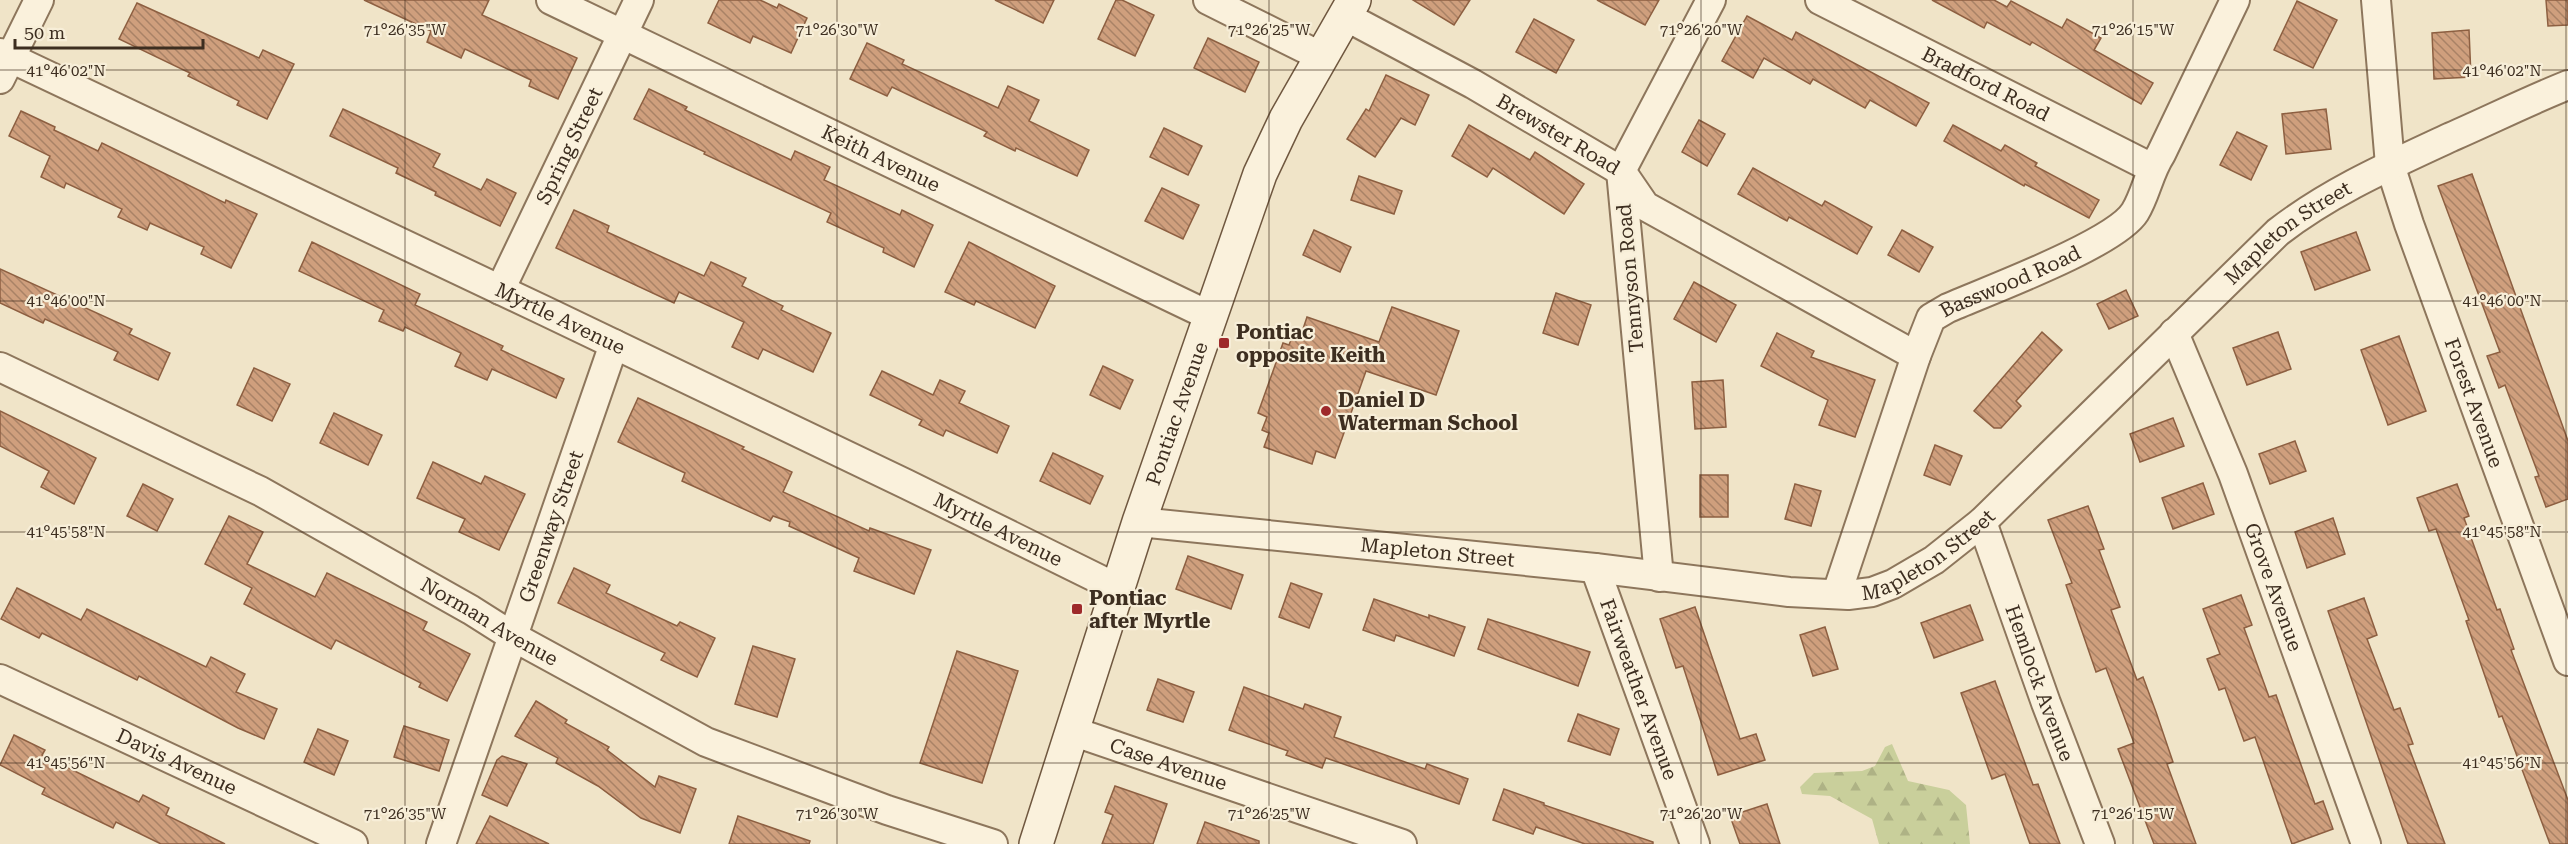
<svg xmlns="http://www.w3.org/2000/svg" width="2568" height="844" viewBox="0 0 2568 844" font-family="'Roboto Serif',serif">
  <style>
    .forest { fill: url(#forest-firs) }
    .building { fill: url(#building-back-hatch); stroke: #8d5f41; stroke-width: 1.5 }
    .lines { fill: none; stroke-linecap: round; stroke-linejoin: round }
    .minor-casing { stroke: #8d765c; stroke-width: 32 }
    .secondary-casing { stroke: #6f573f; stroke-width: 36 }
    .minor { stroke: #faf1dc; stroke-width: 28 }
    .secondary { stroke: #faf1dc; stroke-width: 33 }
    .ticks { fill: none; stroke: #3d2e20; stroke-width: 1.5; stroke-opacity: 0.45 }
    .poi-dot { fill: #9e2a2b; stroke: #f7eed8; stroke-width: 2 }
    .labels { text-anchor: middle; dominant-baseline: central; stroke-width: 4.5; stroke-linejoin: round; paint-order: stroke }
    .street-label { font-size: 20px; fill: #3d2e20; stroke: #f7eed8 }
    .poi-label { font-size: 20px; font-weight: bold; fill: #3d2e20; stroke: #f7eed8; text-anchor: start }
    .ticks-label { font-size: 15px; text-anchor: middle; fill: #3d2e20; stroke: #f7eed8; stroke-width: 4.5; stroke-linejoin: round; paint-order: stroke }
  </style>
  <defs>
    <pattern id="forest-firs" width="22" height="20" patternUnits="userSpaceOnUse" patternTransform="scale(1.5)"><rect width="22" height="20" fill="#c9cf9b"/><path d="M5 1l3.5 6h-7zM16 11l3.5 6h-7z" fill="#aeb285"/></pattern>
    <pattern id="building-back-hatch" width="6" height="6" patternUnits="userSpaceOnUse" patternTransform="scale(1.5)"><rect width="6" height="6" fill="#cf9f7d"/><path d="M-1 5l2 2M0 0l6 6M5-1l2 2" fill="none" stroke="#a98266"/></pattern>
  </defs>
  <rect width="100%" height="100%" fill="#f0e4c8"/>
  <path class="forest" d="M1892,744L1908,781L1949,790L1966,805L1970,844H1879L1872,819L1830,796L1802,794L1800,787L1814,773L1862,771L1875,766L1885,747Z"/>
  <g class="building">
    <path d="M364,0H489L482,15L577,58L558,99L529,86L531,80L465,49L461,58L427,42L431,31Z"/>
    <path d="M719,0H760L777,8L779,4L807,18L791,53L753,36L750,43L708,23Z"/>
    <path d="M995,0H1054L1043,23Z"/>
    <path d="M1116,0H1122L1154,15L1135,56L1098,39Z"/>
    <path d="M1413,0H1470L1454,25Z"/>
    <path d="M1597,0H1659L1645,25Z"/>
    <path d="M1932,0H1994L2007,7L2011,1L2062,28L2067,19L2101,38L2094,50L2153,83L2141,104L2032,42L2030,45L1987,22L1984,28Z"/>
    <path d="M2546,0H2568V25L2548,26Z"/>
    <path d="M2297,1L2337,20L2313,68L2274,50Z"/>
    <path d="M137,3L259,58L263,50L294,64L267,119L237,105L239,101L188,76L190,73L119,39Z"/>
    <path d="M1747,16L1792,40L1796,32L1929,103L1916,126L1870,100L1865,108L1813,79L1810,84L1764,58L1753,78L1722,61Z"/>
    <path d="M1534,19L1574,40L1556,73L1516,52Z"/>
    <path d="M2469,30L2471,77L2434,79L2432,33Z"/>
    <path d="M1208,38L1259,62L1245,92L1194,68Z"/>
    <path d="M867,43L904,60L902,64L998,108L1008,86L1039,100L1029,121L1089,150L1077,176L1016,148L1015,151L984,136L987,132L892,87L887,96L850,79Z"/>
    <path d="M1386,75L1429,95L1415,125L1401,118L1375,157L1347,139L1366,109L1369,111Z"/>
    <path d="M649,89L687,107L685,110L791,160L795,151L830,167L824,180L900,215L902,210L933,225L914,267L883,252L884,248L827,222L831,213L704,154L705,152L634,119Z"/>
    <path d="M343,109L440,154L433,167L481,190L487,179L516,193L500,226L435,195L436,192L396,173L398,168L330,136Z"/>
    <path d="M2326,109L2331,149L2286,154L2282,114Z"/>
    <path d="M21,111L55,127L54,130L98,151L102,143L225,203L226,200L257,214L231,268L201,254L204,247L150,223L147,230L118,217L122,209L66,183L64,188L41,177L50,156L9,136Z"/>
    <path d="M1699,120L1725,134L1707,166L1682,152Z"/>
    <path d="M1469,125L1530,160L1535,152L1584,184L1564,214L1493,168L1487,177L1452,156Z"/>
    <path d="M1953,125L2001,151L2005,145L2037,163L2035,166L2099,200L2089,218L2025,184L2024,186L1944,141Z"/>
    <path d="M1164,128L1202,146L1188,175L1150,157Z"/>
    <path d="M2237,132L2267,146L2251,180L2220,165Z"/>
    <path d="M1753,168L1822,206L1825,201L1872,227L1857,254L1789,217L1787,221L1738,194Z"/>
    <path d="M2472,174L2568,441V499L2546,507L2535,477L2539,476L2505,385L2499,388L2487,356L2500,352L2438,186Z"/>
    <path d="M1359,176L1402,191L1394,214L1351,200Z"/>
    <path d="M1162,188L1199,205L1183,239L1145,221Z"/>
    <path d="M574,210L609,226L607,232L704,276L711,262L746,278L742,286L783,306L781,310L831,333L813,372L763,349L758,359L732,347L744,322L679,292L674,303L556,248Z"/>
    <path d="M1314,230L1351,247L1340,272L1303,255Z"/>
    <path d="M1902,230L1933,247L1919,272L1888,255Z"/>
    <path d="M2356,232L2370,270L2315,290L2301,252Z"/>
    <path d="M312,242L420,294L415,305L503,346L501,350L564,379L556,398L492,369L487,380L455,366L461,353L405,327L403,331L379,321L384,310L299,271Z"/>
    <path d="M969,242L1055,286L1035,328L976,301L974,305L945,292Z"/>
    <path d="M0,269L132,329L129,334L170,353L158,380L114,360L118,352L45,319L43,323L0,303Z"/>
    <path d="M1694,282L1736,305L1716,342L1674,319Z"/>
    <path d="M2126,290L2138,316L2109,329L2097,304Z"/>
    <path d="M1556,293L1591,305L1578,345L1543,333Z"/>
    <path d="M1392,307L1459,331L1436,395L1366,371L1335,458L1316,451L1312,464L1264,447L1269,433L1262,430L1267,417L1258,413L1283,343L1289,345L1295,329L1302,332L1307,317L1379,342Z"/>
    <path d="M2042,332L2062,350L2016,401L2021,406L2001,428H1994L1974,411Z"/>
    <path d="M2278,332L2291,369L2247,385L2233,348Z"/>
    <path d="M1777,333L1814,351L1811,357L1875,380L1855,437L1819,425L1828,400L1761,366Z"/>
    <path d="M2399,336L2426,411L2388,425L2361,350Z"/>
    <path d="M1103,366L1133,380L1120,409L1090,395Z"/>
    <path d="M254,368L290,384L272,421L237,405Z"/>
    <path d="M882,371L933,395L940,380L965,391L959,403L1009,426L997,453L946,430L943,436L919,425L922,420L870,395Z"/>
    <path d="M1723,380L1726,427L1695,429L1692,382Z"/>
    <path d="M638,398L744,447L742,449L792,472L783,492L869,531L870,528L931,550L914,594L854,571L859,558L789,526L790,522L773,516L770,521L682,481L685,473L618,442Z"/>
    <path d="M0,411L96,458L74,504L41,487L49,471L0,446Z"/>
    <path d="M334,413L382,435L368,465L320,443Z"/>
    <path d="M2173,418L2184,446L2140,462L2130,434Z"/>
    <path d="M2295,441L2306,471L2270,484L2259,454Z"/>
    <path d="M1935,445L1962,456L1950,485L1924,475Z"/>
    <path d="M1053,453L1103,476L1090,504L1040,481Z"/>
    <path d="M433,462L481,484L485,476L525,494L499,550L459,532L465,519L417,498Z"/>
    <rect x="1700" y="475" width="28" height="42"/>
    <path d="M2203,483L2214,514L2173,529L2162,498Z"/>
    <path d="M143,484L173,499L157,531L127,516Z"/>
    <path d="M1795,484L1821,491L1811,526L1785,519Z"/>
    <path d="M2457,484L2469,516L2464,518L2497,610L2500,609L2514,649L2511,650L2568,800V844H2550L2502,716L2499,717L2466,621L2469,620L2436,529L2429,531L2417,498Z"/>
    <path d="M2088,506L2104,549L2099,550L2120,607L2111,610L2137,680L2143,677L2156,712L2173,762L2167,764L2196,844H2154L2118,749L2134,743L2106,668L2096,672L2066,585L2072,583L2048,520Z"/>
    <path d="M229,516L263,532L247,564L315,597L327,573L427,622L423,630L470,654L447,701L419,687L421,683L336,640L331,649L244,604L252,588L205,564Z"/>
    <path d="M2333,518L2345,554L2307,568L2295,532Z"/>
    <path d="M1188,556L1243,575L1231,609L1176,589Z"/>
    <path d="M574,568L610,585L606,593L677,626L680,622L715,638L697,677L661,660L665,653L558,603Z"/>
    <path d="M1291,583L1322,594L1309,628L1279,617Z"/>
    <path d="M17,588L81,620L87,609L206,667L211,657L245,674L236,692L277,709L264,739L238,728L139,676L137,680L42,633L39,638L1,619Z"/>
    <path d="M2241,595L2252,625L2244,628L2269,697L2276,695L2315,804L2323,801L2333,829L2292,844L2255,737L2244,741L2225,688L2219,690L2207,659L2220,654L2203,609Z"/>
    <path d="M2364,598L2377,635L2367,639L2394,710L2400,708L2413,744L2408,745L2445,844H2408L2347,666L2328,611Z"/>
    <path d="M1374,599L1429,618V615L1465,627L1454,656L1396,635L1394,641L1363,630Z"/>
    <path d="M1970,605L1983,640L1934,658L1921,623Z"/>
    <path d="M1695,607L1740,739L1756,734L1765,760L1718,775L1683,666L1676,668L1660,619Z"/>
    <path d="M1488,619L1590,652L1578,686L1478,649Z"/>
    <path d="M1825,627L1838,669L1813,676L1800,635Z"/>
    <path d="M753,646L795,659L777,717L735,704Z"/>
    <path d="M957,651L1018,671L982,783L920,763Z"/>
    <path d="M1158,679L1194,692L1183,722L1147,710Z"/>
    <path d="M1995,681L2033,785L2038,784L2060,844H2030L2005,774L1992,779L1961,693Z"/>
    <path d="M1244,687L1303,709L1305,704L1341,717L1334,737L1425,769L1427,764L1468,779L1459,804L1326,758L1322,768L1286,755L1288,751L1229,730Z"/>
    <path d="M536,701L567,720L565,723L609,747L607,750L655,787L659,776L696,789L680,833L641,818L598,786L556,763L558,758L515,736Z"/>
    <path d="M1578,714L1619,729L1610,755L1568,741Z"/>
    <path d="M404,726L449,740L439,771L394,757Z"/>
    <path d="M318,729L348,741L334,775L304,762Z"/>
    <path d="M14,735L45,750L42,755L99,783L139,802L143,795L169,808L166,815L225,844H161L116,822L113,828L42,794L45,788L0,765Z"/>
    <path d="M502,756L527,764L507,806L482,795L497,760Z"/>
    <path d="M1115,786L1167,804L1153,844H1102L1113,815L1105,812Z"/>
    <path d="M1504,789L1544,803V805L1653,842V844H1585L1536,827L1533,834L1493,820Z"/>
    <path d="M1767,804L1780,844H1740L1730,816Z"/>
    <path d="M490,816L549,844H476Z"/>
    <path d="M738,816L810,841L809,844H729Z"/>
    <path d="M1205,822L1259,841V844H1197Z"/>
  </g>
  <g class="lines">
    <g class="minor-casing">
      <g id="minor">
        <path id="s1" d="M551,0L1210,316"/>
        <path d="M1208,0L1322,57"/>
        <path id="s2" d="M1820,0L2152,168"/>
        <path id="s3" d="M2376,0L2390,165L2409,224L2568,661"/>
        <path id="s4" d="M1345,16L1473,84L1621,171L1645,206L1916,356"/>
        <path id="s5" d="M0,53L545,311L906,484L1117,588"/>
        <path d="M0,79L39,0"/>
        <path id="s6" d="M500,290L639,0"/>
        <path id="s7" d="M2174,333L2233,474L2366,844"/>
        <path id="s8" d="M0,367L260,491L471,610L512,636L706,742L887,810L993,844"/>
        <path id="s9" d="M1139,522L1595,568L1789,592L1848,595L1872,592L1893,584L1934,560L1982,522L2278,232C2331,191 2391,165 2451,137C2490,120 2528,101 2568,85"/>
        <path id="s10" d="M1982,522L2046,703L2100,844"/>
        <path id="s11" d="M1595,568L1695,844"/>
        <path d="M1659,577L1621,171L1711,0"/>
        <path id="s12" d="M1837,593L1916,356L1931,318L1948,308C1987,291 2115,244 2135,212C2146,194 2149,172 2161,154L2235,0"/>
        <path id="s13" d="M0,679L353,844"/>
        <path id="s14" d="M1072,731L1402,844"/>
        <path id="s15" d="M441,844L614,344"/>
      </g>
    </g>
    <g class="secondary-casing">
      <g id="secondary">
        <path id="s16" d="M1036,844L1139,522L1260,174L1286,119L1354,0"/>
      </g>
    </g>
    <use href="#minor" class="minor"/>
    <use href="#secondary" class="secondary"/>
  </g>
  <path class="ticks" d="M405,0V844M837,0V844M1269,0V844M1701,0V844M2133,0V844M2566,0V844M0,70H2568M0,301H2568M0,532H2568M0,763H2568"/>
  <g class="poi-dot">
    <rect x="1218" y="337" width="12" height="12" rx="3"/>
    <circle cx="1326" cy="411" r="6"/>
    <rect x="1071" y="603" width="12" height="12" rx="3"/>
  </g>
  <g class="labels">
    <g class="street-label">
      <text stroke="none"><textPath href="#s2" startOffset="186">Bradford Road</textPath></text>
      <text stroke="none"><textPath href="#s4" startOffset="244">Brewster Road</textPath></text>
      <text stroke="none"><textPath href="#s6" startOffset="160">Spring Street</textPath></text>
      <text stroke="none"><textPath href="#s1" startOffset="366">Keith Avenue</textPath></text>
      <text stroke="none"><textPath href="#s9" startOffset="1290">Mapleton Street</textPath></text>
      <text transform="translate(1630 278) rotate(-95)">Tennyson Road</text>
      <text stroke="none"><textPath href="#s12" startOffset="378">Basswood Road</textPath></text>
      <text stroke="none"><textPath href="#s5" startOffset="620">Myrtle Avenue</textPath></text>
      <text stroke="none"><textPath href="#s3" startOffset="418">Forest Avenue</textPath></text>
      <text stroke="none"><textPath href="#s16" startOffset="453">Pontiac Avenue</textPath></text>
      <text stroke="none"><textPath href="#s15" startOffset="336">Greenway Street</textPath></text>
      <text stroke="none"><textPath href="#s5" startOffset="1106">Myrtle Avenue</textPath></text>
      <text stroke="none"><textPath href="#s9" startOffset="804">Mapleton Street</textPath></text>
      <text stroke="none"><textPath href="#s9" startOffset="300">Mapleton Street</textPath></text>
      <text stroke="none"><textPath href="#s7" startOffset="273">Grove Avenue</textPath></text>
      <text stroke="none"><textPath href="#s8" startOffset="552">Norman Avenue</textPath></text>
      <text stroke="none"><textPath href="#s10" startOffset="171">Hemlock Avenue</textPath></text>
      <text stroke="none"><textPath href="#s11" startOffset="129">Fairweather Avenue</textPath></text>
      <text stroke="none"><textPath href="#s13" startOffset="195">Davis Avenue</textPath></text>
      <text stroke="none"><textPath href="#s14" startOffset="102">Case Avenue</textPath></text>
    </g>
    <g class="poi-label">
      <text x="1236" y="332">Pontiac<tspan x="1236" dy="23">opposite Keith</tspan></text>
      <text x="1338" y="400">Daniel D<tspan x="1338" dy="23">Waterman School</tspan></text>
      <text x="1089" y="598">Pontiac<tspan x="1089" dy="23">after Myrtle</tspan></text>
    </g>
  </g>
  <g class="ticks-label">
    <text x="405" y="35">71°26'35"W</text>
    <text x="837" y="35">71°26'30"W</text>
    <text x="1269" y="35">71°26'25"W</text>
    <text x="1701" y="35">71°26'20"W</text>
    <text x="2133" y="35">71°26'15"W</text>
    <text x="66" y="76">41°46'02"N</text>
    <text x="2502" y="76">41°46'02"N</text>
    <text x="66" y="306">41°46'00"N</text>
    <text x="2502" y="306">41°46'00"N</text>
    <text x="66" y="537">41°45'58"N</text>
    <text x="2502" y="537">41°45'58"N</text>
    <text x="66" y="768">41°45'56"N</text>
    <text x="2502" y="768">41°45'56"N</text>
    <text x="405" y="819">71°26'35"W</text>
    <text x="837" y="819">71°26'30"W</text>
    <text x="1269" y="819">71°26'25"W</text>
    <text x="1701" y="819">71°26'20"W</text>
    <text x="2133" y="819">71°26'15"W</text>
  </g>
  <path d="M15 39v9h188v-9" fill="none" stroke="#3d2e20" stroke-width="3"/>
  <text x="24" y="39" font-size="18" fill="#3d2e20" stroke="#f7eed8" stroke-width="4.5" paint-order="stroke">50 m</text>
</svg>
